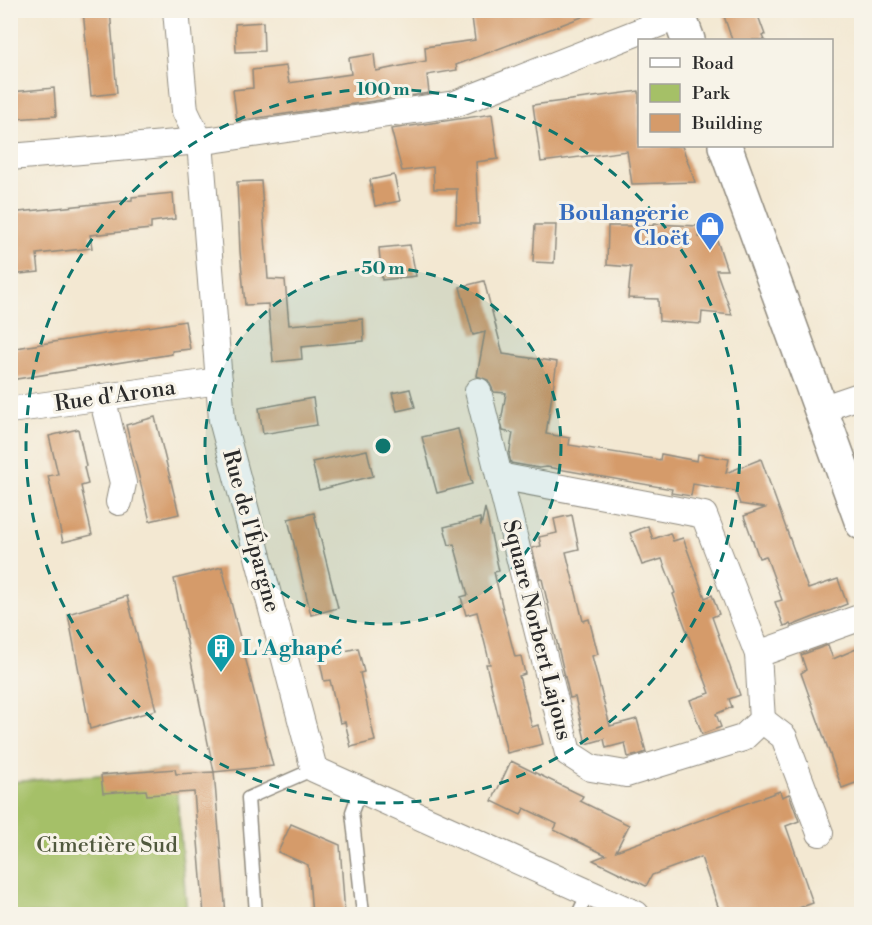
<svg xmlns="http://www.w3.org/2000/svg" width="872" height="925" viewBox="0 0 872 925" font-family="'Libre Bodoni',serif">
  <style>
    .green { fill: #a5c067; stroke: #687649; stroke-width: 1.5 }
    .building { fill: #d59b6a }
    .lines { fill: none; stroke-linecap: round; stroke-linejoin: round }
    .lane-casing { stroke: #8f8a7e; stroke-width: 15 }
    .street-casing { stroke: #8f8a7e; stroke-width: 28 }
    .secondary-casing { stroke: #8f8a7e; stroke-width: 36 }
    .lane { stroke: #fff; stroke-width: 12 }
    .street { stroke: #fff; stroke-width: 26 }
    .secondary { stroke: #fff; stroke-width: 33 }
    .ring { fill: none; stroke: #0f766e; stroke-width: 3; stroke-dasharray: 10 8 }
    .labels { text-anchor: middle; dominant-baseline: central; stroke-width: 6; stroke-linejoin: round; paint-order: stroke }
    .shop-label { font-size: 22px; font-weight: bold; fill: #366cbe; stroke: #f7f3e8; text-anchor: end }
    .street-label { font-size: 22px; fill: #2b2b2b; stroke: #f7f3e8 }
    .culture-label { font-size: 22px; font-weight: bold; fill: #0d838f; stroke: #f7f3e8; text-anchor: start }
    .park-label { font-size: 22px; fill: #50583d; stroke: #f7f3e8 }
    .centre { fill: #0f766e; stroke: #f7f3e8; stroke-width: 3 }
    .ring-label { font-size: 18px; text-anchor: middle; font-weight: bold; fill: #0f766e; stroke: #f7f3e8; stroke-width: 6; stroke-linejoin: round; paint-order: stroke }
  </style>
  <rect width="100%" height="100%" fill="#f7f3e8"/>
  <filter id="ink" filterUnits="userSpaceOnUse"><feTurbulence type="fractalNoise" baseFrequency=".0167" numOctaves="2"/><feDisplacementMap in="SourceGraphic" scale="12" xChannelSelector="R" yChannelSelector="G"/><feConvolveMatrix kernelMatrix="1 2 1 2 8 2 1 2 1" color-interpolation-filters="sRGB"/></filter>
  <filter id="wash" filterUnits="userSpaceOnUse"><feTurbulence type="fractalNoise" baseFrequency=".008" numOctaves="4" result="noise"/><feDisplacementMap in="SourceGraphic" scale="24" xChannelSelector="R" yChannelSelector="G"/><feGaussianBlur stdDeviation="1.35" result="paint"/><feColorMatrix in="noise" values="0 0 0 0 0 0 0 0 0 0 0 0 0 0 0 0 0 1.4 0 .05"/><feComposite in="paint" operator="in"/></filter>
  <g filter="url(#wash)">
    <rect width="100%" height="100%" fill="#f3e8d2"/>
    <path class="green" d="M175,769L187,914H11V782Z"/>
    <g id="blocks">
      <g class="building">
        <path d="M83,10H110L117,93L91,96Z"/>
        <path d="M471,10H595V12L456,65L457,70L427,75L429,93L237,121L233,90L253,88L252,70L286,66L289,83L351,74L349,58L374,54L376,71L426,61L425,47L475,40Z"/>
        <path d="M722,10H756L765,35L763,36L765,40H732Z"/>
        <path d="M263,22L264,51L236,52L235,24Z"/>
        <path d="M54,88L56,116L14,119L11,92Z"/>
        <path d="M639,91V146H682L695,182L632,184L627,151L541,162L533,105Z"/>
        <path d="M492,114L498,159L476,162L479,224H456L457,189H434L433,167L402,171L391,129Z"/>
        <path d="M394,175L400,201L375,206L370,180Z"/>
        <path d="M261,181L268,279L285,280L289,325L363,319L364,341L301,347L302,359L273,362L268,304L245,305L240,251L237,182Z"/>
        <path d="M173,193L175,219L151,222V229L90,235L92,248L37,254L39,272L10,275V213L132,200V197Z"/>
        <path d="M653,224L699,226V237H716L727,270H716L732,315L702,312L701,324L659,321L658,299L628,298L631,267L607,265L608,226H653Z"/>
        <path d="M535,225H556L554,263L533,262Z"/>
        <path d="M410,245L416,276L382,280L379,248Z"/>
        <path d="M484,281L503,354L557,362L546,434L570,438L569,445L660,460L661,454L697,461L698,454L729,459L726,473L761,459L808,589L838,579L847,604L791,626L790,624L784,626L775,602L782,600L766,556L759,558L744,516L765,508L740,504L735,491L693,484L691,496L671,493L672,489L547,467L539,468L511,463L509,455L513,433L503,431L501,422L506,393L494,392L488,380L477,376L485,332L473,335L460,287Z"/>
        <path d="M185,321L190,349L172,351V354L10,380V349Z"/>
        <path d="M410,389L415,407L397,411L392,393Z"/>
        <path d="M313,398L317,425L263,434L259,408Z"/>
        <path d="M155,417L179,514L150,521L126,425Z"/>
        <path d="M78,429L86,466L84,467L88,484L81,486L92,535L63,542L48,476L58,474L49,436Z"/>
        <path d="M458,429L472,484L437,493L422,437Z"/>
        <path d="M367,450L373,476L319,490L312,462Z"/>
        <path d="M485,508L499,571L494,572L506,622L515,657L521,656L525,674L519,676L532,727L538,725L543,744L507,753L486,664H490L477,612L466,615L461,597L468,595L454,544L449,545L444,527L480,518L481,526Z"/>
        <path d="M314,513L338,608L311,615L288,519Z"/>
        <path d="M572,515L579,549L566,552L583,621L589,619L598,654L592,656L610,726L637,719L646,752L638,755L628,757L625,743L606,748L604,739L586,744L575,697L570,698L542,579H540L532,548L541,546L539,537L557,533L554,519Z"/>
        <path d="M648,526L653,539L670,533L673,541L683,538L705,598L712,595L719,614L712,617L740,695L729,699L732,707L716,714L721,727L702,734L690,700L710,693L673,594L675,593L662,559L642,565L630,533Z"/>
        <path d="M222,567L273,766L214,772L174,579Z"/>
        <path d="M127,596L156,710L90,729L68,614Z"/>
        <path d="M828,645L833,659L861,647V781L842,788L801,673L806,670L801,655Z"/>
        <path d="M358,648L364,672L360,673L375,741L351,747L345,722L340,723L330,680L324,681L319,657Z"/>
        <path d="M511,761L583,796L580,801L629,825L616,851L780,791L782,797L789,794L799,821L786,826L813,903L779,915H721L701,857L652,875L646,886L593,860L606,855L554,830L557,824L524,808L521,815L492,801Z"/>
        <path d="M175,769L176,774L214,772L226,915H204L194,792L147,795L146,790L103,793L101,775Z"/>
        <path d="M291,824L340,845L345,915H312L308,865L278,852Z"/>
      </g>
    </g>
  </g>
  <g filter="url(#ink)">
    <use href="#blocks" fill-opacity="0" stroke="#8f8a7e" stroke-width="1.5"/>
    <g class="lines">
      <g class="lane-casing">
        <g id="lane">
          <path d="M360,790L352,812L363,914"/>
          <path d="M256,914L248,798L314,769"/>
          <path d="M578,914L588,893"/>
        </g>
      </g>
      <g class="street-casing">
        <g id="street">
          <path d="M176,10L185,111L200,142L222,420L314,769L636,914"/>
          <path d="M10,157L212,140L455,104L679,16"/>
          <path d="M478,391L499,476"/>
          <path d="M102,397L123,483L119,502"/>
          <path d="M821,409L862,395"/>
          <path d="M10,410L219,381"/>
          <path d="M499,476L704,515L758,654L762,720L743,738L626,774L591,768L568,753Z"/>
          <path d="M758,654L862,617"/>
          <path d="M762,720L784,737L820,833"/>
        </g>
      </g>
      <g class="secondary-casing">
        <g id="secondary">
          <path d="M677,10L688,40"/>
          <path d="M725,146L862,523"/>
        </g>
      </g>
      <use href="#lane" class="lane"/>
      <use href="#street" class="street"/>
      <use href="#secondary" class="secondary"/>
    </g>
  </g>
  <circle cx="383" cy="446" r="178" fill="#0f766e" fill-opacity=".12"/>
  <g class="ring">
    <circle cx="383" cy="446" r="178"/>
    <circle cx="383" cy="446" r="357"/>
  </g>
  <defs>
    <g id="shop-pin" transform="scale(1.5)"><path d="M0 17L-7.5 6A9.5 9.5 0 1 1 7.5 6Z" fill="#3f7fe0" stroke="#f7f3e8"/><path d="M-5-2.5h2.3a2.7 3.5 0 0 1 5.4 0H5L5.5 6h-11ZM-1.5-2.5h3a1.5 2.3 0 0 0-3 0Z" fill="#fff"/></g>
    <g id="building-pin" transform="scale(1.5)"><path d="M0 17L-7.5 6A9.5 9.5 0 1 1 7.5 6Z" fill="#0f9aa8" stroke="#f7f3e8"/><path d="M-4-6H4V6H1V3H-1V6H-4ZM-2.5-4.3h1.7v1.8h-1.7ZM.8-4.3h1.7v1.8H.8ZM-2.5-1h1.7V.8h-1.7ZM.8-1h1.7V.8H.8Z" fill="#fff"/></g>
  </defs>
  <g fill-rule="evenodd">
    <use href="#shop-pin" x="710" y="226"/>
    <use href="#building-pin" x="221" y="648"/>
  </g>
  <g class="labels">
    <g class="shop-label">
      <text x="689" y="213">Boulangerie<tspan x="689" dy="25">Cloët</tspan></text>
    </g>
    <g class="street-label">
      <text transform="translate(115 396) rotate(-8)">Rue d'Arona</text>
      <text transform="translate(251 531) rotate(75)">Rue de l'Épargne</text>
      <text transform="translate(537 630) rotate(76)">Square Norbert Lajous</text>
    </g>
    <g class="culture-label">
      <text x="242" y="648">L'Aghapé</text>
    </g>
    <g class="park-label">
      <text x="107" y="845">Cimetière Sud</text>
    </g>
  </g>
  <circle cx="383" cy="446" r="9" class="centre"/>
  <g class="ring-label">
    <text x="383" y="95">100 m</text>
    <text x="383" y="274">50 m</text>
  </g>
  <rect width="872" height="925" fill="none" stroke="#f7f3e8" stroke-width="36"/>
  <rect x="638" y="39" width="195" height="108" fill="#f7f3e8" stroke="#a5a39c" stroke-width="1.5"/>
  <rect x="650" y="58" width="30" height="9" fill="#ffffff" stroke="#a5a39c" stroke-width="1.5"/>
  <text x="692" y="69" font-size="18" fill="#2b2b2b">Road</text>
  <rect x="650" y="84" width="30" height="18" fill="#a5c067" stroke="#a5a39c" stroke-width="1.5"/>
  <text x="692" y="99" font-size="18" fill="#2b2b2b">Park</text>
  <rect x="650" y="114" width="30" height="18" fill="#d59b6a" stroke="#a5a39c" stroke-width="1.5"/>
  <text x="692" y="129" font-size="18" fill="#2b2b2b">Building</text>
</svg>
